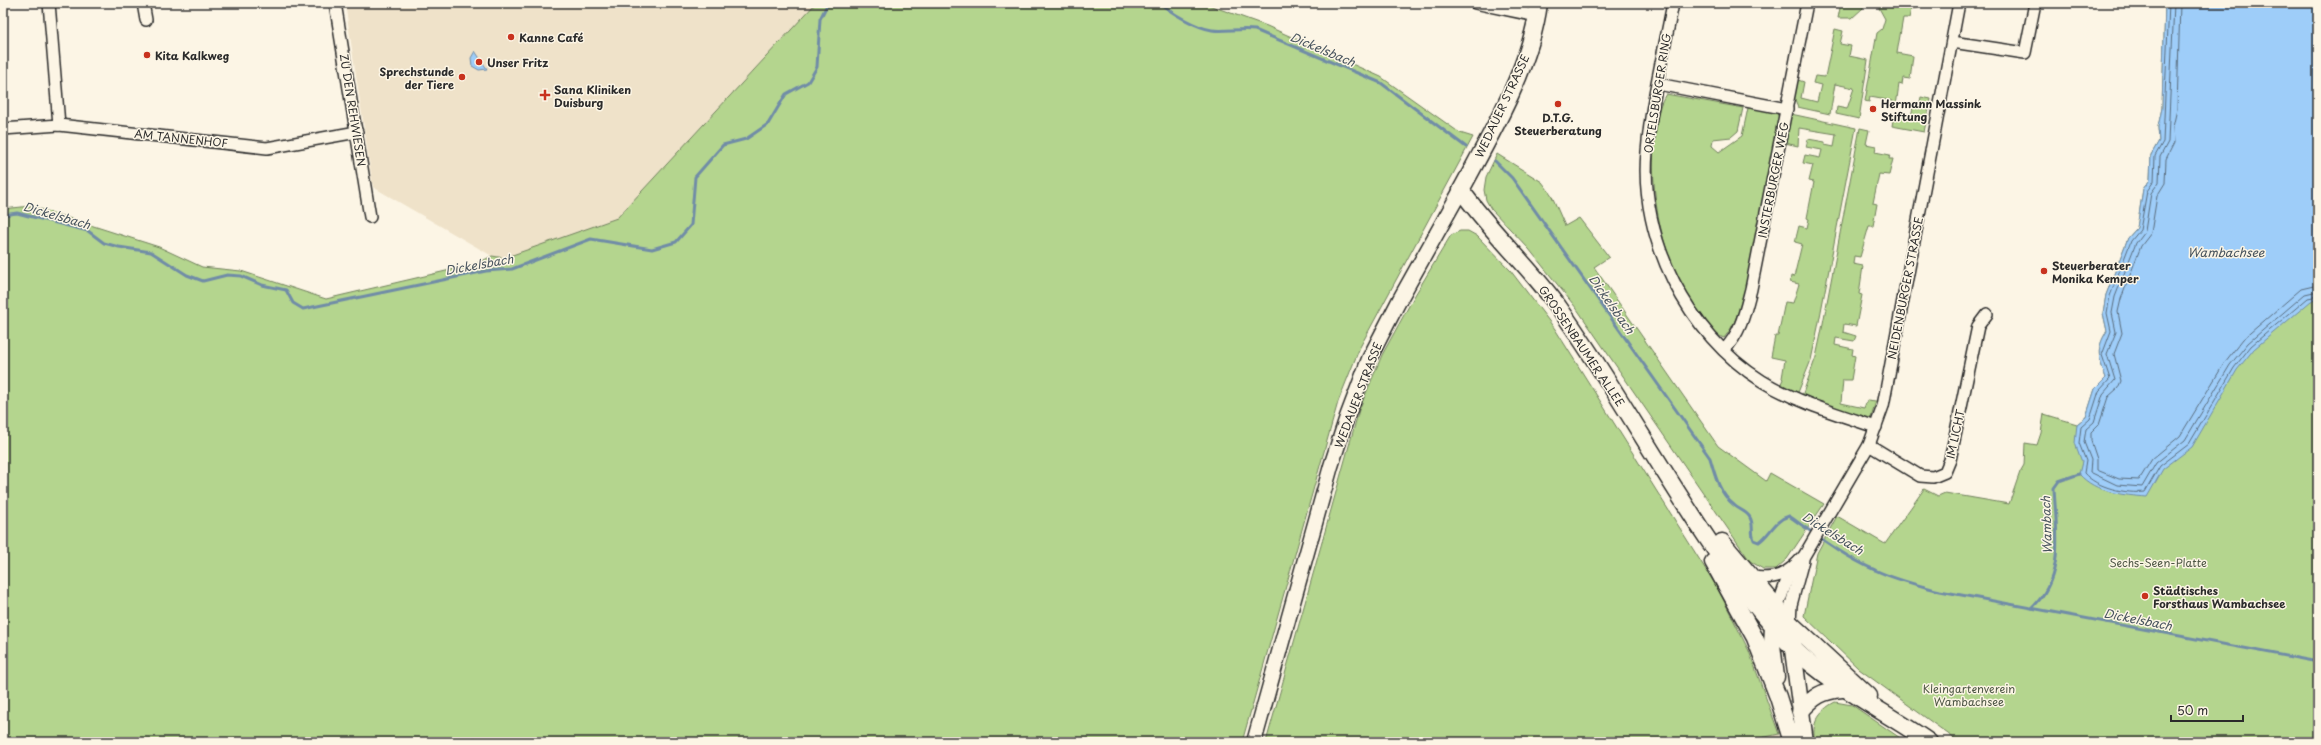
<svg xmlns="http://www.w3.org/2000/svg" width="2321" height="745" viewBox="0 0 2321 745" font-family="'Playpen Sans',sans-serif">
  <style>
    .built { fill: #efe2c9 }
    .green { fill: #b4d58e; stroke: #70805c }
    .water { fill: #9ecdf9; stroke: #708ca7 }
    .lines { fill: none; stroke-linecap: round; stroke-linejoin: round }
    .shore { stroke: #596c7d; stroke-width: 1 }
    .stream { stroke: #708ca7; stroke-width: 3 }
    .minor-casing { stroke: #2b2b2b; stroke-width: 14 }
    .tertiary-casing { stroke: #2b2b2b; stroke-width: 17 }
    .secondary-casing { stroke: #2b2b2b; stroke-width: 19 }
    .minor { stroke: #fcf5e5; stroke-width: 11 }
    .tertiary { stroke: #fcf5e5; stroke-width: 14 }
    .secondary { stroke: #fcf5e5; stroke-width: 16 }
    .poi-dot { fill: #c8321e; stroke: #fcf5e5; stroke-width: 1.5 }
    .labels { text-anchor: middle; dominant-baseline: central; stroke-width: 3; stroke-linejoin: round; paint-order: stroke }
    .poi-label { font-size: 11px; font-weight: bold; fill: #2b2b2b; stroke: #fcf5e5; text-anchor: start }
    .street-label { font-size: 11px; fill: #2b2b2b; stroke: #fcf5e5 }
    .park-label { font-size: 11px; fill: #4d5644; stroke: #fcf5e5 }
    .water-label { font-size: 12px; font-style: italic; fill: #48545e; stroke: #fcf5e5 }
  </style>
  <rect width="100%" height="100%" fill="#fcf5e5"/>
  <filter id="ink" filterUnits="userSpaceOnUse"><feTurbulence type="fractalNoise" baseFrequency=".025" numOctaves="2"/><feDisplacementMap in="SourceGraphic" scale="8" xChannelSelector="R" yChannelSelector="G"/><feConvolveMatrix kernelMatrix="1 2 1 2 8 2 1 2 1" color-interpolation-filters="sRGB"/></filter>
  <g filter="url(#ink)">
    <g class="built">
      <path d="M345,3H816L617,218L504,258L492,256L373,187Z"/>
      <path d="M1779,734L1781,742H1743Z"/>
    </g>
    <g class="green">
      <path d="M816,3H1203L1267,26L1381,77L1460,133L1473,137L1360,347L1338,402L1242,742H3V209L31,206L159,247L202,267L241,271L326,299L476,264L492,256L504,258L617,218Z"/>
      <path d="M1841,3H1863V8L1852,18H1838Z"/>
      <path d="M1880,3H1919L1918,8L1911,9L1909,18H1903L1897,53L1913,56L1910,79L1903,78L1902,85L1899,84L1896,106H1893V101L1870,97L1869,102L1865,101L1877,33L1882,29L1885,19L1879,8Z"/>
      <path d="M2165,3H2318V742H1959L1859,669L1804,616L1817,553L1837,516L1885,544L1924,489L1938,496L1945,493L2009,504L2020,472L2024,465L2025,443L2037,445L2041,433L2044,414L2077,424L2086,417L2095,389L2106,378C2099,358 2095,350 2107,331L2103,313L2106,295L2128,238L2137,228L2143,189L2150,180L2151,155L2159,141L2158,127L2162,108Z"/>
      <path d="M1835,29L1843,31L1840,44L1851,46L1849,56L1868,60L1859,119L1836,114L1837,107L1847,109L1854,88L1835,84L1830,114L1802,108L1798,107L1794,97L1798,80L1804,82L1801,98L1817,102L1821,85L1813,83L1815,76L1825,77Z"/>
      <path d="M1666,94L1743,108L1738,131L1731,137L1713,139L1712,146L1719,152L1742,136L1748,108L1751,106L1776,111L1779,118C1772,153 1766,188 1759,223C1753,254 1745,315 1724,338C1715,335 1709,325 1703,317C1664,269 1650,204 1654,143C1656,126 1657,107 1666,94Z"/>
      <path d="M1921,97L1931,99L1924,132L1892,126L1894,114L1911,117L1913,107H1919Z"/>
      <path d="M1791,114L1856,128L1818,327L1811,360L1797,395L1780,386L1783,379L1782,378L1785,360L1771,357L1775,336H1778L1785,302L1793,303L1799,284L1790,282L1791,276L1794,277L1802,244L1795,242L1799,226L1807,228L1809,219L1807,218L1814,182L1809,181L1813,165L1803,163L1805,155L1820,158L1822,150L1806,147L1808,139L1825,142V145L1834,147L1836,134L1799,128L1798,146L1785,143Z"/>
      <path d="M1860,128L1869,130L1866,144L1876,146L1875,152L1890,155L1889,159H1893L1889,175L1879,174L1873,203L1877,204L1873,226H1869L1860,257L1854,256L1853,264L1863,266L1859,294L1862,295L1856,326L1844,324L1843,332L1856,336L1854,341L1836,338L1835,345L1853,349L1852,355L1855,356L1851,380H1843L1841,403L1864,408L1867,400L1876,401L1871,418L1867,419L1818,404L1802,396L1816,357L1821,334Z"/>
      <path d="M1497,154L1542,182L1551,194L1565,226L1579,218L1609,257L1594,267L1718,446L1766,481L1770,473L1824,504L1787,559L1776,569H1763L1750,561L1577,309L1529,249L1491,209L1486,200L1484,190L1486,177Z"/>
      <path d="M1460,231H1468L1477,236L1510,270L1555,329L1718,589L1749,651L1779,734L1743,742H1266L1359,410L1382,355L1415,295L1451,235Z"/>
      <path d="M1835,702L1852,705L1906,742H1815C1811,724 1818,711 1835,702Z"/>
    </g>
    <g class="water">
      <path d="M2165,3H2318V300L2311,301L2254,349L2237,370L2192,447L2163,469L2147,497C2123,495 2096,493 2079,474L2082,462L2075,443L2077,424L2086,417L2095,389L2106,378C2099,358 2095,350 2107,331L2103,313L2106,295L2128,238L2137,228L2143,189L2150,180L2151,155L2159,141L2158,127L2162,108Z"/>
      <path d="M475,51L487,69L479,70L472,66L471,58Z"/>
    </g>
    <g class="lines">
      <g class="shore">
        <path d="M2169,3L2163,142L2155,156L2154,181L2147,191L2140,230L2131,241L2110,296L2107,313L2111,331L2102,355L2110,379L2099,391L2090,419L2081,427L2079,443L2086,461L2084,473C2097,488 2126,494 2145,492L2160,466L2189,444L2234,368L2251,346L2308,298L2318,296"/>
        <path d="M2174,3L2168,142L2160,157L2159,182L2151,193L2145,231L2136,243L2115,297L2112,313L2116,332L2107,354L2115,380L2103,394L2094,422L2086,429L2084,442L2091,460L2090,472L2117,485L2142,487L2156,463L2185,440L2230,365L2248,343L2305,294L2318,291"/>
        <path d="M2180,3L2177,109L2173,127L2174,143L2166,159L2165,183L2157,196L2151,233L2141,246L2121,299L2118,312L2122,333L2114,354L2121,381L2118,388L2108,397L2099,425L2091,433V441L2097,459V470L2119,479L2139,480L2152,459L2180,436L2225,362L2243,339L2301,289L2318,285"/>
      </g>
      <g class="stream">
        <path d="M1160,3C1171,13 1197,28 1212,30C1225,32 1239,28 1255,30L1381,83L1466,147"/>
        <path d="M1495,161L1512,178L1710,458C1715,475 1719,493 1734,505C1738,509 1745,511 1749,516C1755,524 1750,531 1754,540L1759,542C1770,535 1774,520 1789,516C1816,535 1845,557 1875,570C1896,580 1918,585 1940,591L2318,662"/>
        <path d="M3,215L17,213L88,231L104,243L119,247L151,252L187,275L203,281L227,275L241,276L262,285L286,290L293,303L303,309L486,271L512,269L591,239L652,249L676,242L691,225L695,177L723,145L746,139L768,124L786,94L808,82L817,67L820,19L828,3"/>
        <path d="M2032,608C2066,576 2056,531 2054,488L2059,481L2079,474"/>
      </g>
      <g class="minor-casing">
        <g id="minor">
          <path d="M49,3L59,125"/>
          <path d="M143,3L146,20"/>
          <path d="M335,3L370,217"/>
          <path d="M1475,3L1537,16"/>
          <path d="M1673,3C1664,52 1651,102 1647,152C1639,238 1688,335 1762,381C1798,403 1837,414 1876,427"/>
          <path d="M1952,42L2025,53L2035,3"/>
          <path d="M1658,84L1787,109"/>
          <path d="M3,129L59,125L267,148L357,132"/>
          <path d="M1724,350C1741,333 1745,312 1751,289L1807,3"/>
          <path d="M1869,445L1920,476L1933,477L1945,472L1950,460L1978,326L1987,314"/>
          <path d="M1750,577C1776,580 1786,576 1804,556L1869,445L1883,406L1959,3"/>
          <path d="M1776,612L1790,571"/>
          <path d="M1790,623L1791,605L1803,560"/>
        </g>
      </g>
      <g class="tertiary-casing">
        <path id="tertiary" d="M1254,742L1331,466L1347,417L1369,359L1400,299L1461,190"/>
      </g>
      <g class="secondary-casing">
        <g id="secondary">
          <path d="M1539,3C1531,67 1491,134 1461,190C1490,231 1528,265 1558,306C1612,382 1657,464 1709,541C1734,578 1761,616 1793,648C1834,687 1883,710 1929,742"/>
          <path d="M1722,542L1790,623L1869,696"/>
          <path d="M1713,562L1755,638L1778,697L1792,742"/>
          <path d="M1773,627L1772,645L1776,677"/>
          <path d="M1792,642L1805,742"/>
          <path d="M1800,712C1814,696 1822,691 1842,689"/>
        </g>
      </g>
      <use href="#minor" class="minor"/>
      <use href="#tertiary" class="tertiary"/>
      <use href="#secondary" class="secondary"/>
    </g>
  </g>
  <g class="poi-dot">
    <circle cx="511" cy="37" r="4"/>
    <circle cx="147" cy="55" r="4"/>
    <circle cx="479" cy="62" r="4"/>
    <circle cx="462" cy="77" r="4"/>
    <path d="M543 89h4v4h4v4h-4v4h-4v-4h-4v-4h4z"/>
    <circle cx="1558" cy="104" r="4"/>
    <circle cx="1873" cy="109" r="4"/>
    <circle cx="2044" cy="271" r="4"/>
    <circle cx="2145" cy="596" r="4"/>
  </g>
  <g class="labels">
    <g class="poi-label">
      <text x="519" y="37">Kanne Café</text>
      <text x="155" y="55">Kita Kalkweg</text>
      <text x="487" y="62">Unser Fritz</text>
      <text x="454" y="71" text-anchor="end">Sprechstunde<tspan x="454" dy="13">der Tiere</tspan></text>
      <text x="554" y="89">Sana Kliniken<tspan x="554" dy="13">Duisburg</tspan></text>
      <text x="1881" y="103">Hermann Massink<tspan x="1881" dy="13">Stiftung</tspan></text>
      <text x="1558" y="117" text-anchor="middle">D.T.G.<tspan x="1558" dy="13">Steuerberatung</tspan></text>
      <text x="2052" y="265">Steuerberater<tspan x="2052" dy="13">Monika Kemper</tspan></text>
      <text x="2153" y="590">Städtisches<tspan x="2153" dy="13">Forsthaus Wambachsee</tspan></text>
    </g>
    <g class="street-label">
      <text transform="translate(1657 93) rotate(-81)">ORTELSBURGER RING</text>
      <text transform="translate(1502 106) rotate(-65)">WEDAUER STRASSE</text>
      <text transform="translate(353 110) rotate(81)">ZU DEN REHWIESEN</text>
      <text transform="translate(181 138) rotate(6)">AM TANNENHOF</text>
      <text transform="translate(1773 180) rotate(-79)">INSTERBURGER WEG</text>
      <text transform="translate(1905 288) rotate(-79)">NEIDENBURGER STRASSE</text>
      <text transform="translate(1582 346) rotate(56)">GROSSENBAUMER ALLEE</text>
      <text transform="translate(1358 395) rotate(-69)">WEDAUER STRASSE</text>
      <text transform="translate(1955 434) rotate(-78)">IM LICHT</text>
    </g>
    <g class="park-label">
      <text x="2158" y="562">Sechs-Seen-Platte</text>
      <text x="1969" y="688">Kleingartenverein<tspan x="1969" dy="13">Wambachsee</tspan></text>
    </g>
    <g class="water-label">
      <text transform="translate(1323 49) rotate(23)">Dickelsbach</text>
      <text transform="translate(57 215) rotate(16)">Dickelsbach</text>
      <text x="2226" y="252">Wambachsee</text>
      <text transform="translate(479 264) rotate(-10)">Dickelsbach</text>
      <text transform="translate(1612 304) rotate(55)">Dickelsbach</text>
      <text transform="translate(2046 525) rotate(-92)">Wambach</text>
      <text transform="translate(1833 533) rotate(32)">Dickelsbach</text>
      <text transform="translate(2138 619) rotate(11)">Dickelsbach</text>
    </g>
  </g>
  <rect width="2321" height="745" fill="none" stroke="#fcf5e5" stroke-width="16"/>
  <rect x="8" y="8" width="2305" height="729" fill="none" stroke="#2b2b2b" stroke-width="1.5" filter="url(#ink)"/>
  <path d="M2171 715v6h72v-6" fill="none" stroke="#2b2b2b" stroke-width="2"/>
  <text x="2177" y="715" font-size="12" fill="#2b2b2b" stroke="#fcf5e5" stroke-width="3" paint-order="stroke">50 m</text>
</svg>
